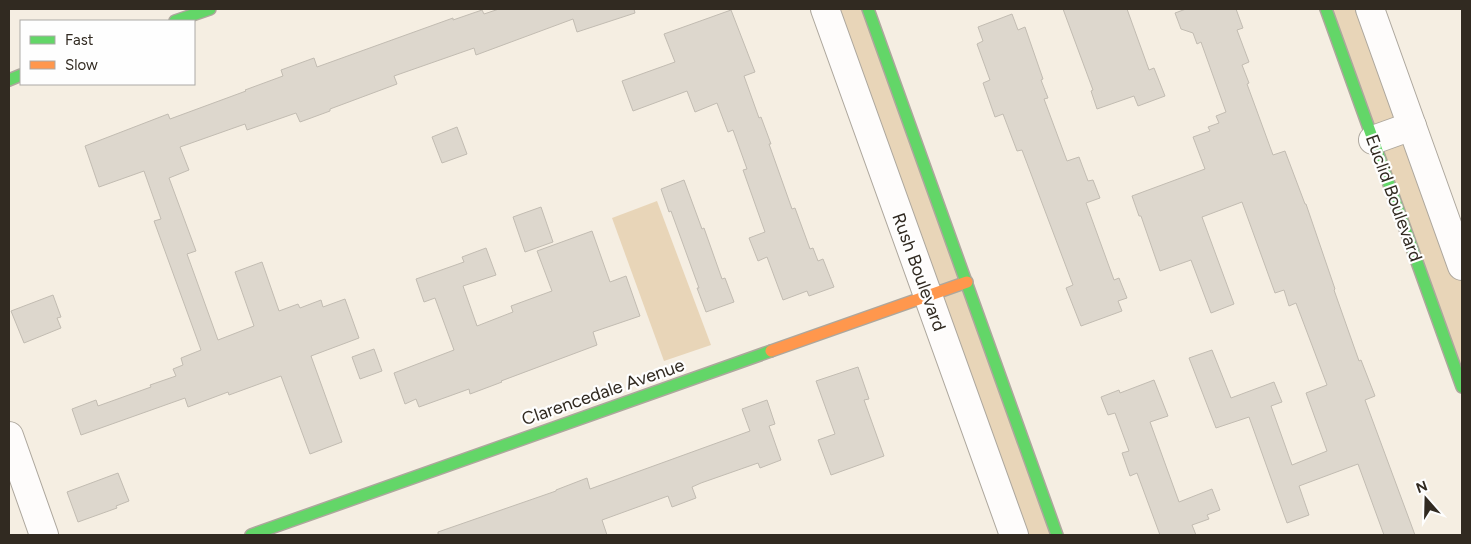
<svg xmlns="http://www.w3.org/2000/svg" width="1471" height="544" viewBox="0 0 1471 544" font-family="Figtree,sans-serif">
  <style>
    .grass { fill: #e8d5b8 }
    .building { fill: #ddd7cd; stroke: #c2bcb2 }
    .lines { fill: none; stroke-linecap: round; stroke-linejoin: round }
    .street-casing { stroke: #ada79d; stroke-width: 30 }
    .fast-casing { stroke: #ada79d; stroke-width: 14 }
    .slow-casing { stroke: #ada79d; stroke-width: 14 }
    .street { stroke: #fefcfb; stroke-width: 28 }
    .fast { stroke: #63d668; stroke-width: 11 }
    .slow { stroke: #ff974d; stroke-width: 11 }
    .labels { text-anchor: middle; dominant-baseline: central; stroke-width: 4.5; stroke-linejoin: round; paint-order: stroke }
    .street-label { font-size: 18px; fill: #312a21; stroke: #fefefe }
  </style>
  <rect width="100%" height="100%" fill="#f5eee2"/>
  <g class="grass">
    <path d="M825,9H868L1057,535H1014Z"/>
    <path d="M1326,9H1370L1462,266V387Z"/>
    <path d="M657,201L711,345L664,361L612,218Z"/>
  </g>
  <g class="building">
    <path d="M499,9H634L635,13L577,32L573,19L476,55L474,48L394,76L397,84L330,109V111L300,122L296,113L247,130L245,124L180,147L189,170L169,178L196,251L187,254L218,340L254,326L235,272L262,262L279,311L298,304L300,308L321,300L323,307L345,299L359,338L311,356L342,442L310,454L281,376L229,395L228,392L188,407L185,398L81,435L72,409L96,400L98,406L151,387L150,385L176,376L173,369L183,365L181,358L201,350L154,221L161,219L144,171L99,187L85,146L168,114L170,119L246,91L245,90L283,76L281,70L314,58L317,67L453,18V20L482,10L484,14Z"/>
    <path d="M1063,9H1127L1149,70L1154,68L1165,96L1138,106L1134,96L1097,109L1091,91L1093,90Z"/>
    <path d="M1186,9H1236L1243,28L1237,30L1249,62L1242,65L1249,83L1247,84L1273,155L1285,151L1305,204H1306L1335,289L1334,290L1359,361L1361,360L1375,396L1365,400L1415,535H1384L1358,464L1299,486L1309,515L1287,523L1249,417L1216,428L1189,358L1212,350L1231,398L1274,382L1282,402L1271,406L1292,465L1327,451L1306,393L1327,385L1296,303L1289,306L1284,290L1275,293L1242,202L1202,217L1234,304L1211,313L1191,260L1160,271L1141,216H1139L1132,196L1205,169L1193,137L1210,131L1208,127L1219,123L1216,116L1226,112L1201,42L1197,44L1193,33L1181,29L1175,13Z"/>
    <path d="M731,10L755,72L744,76L759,118L761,117L771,144H769L792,209L795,208L810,249L813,248L818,261L823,259L834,287L809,296L807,291L783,300L767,257L758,261L749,238L765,232L743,170L747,169L733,130L728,132L717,103L695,112L687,91L633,111L622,81L675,62L664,34Z"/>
    <path d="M1012,14L1018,30L1025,27L1043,79L1041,80L1048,98L1044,99L1067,161L1079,157L1088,181L1093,180L1100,198L1086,203L1114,280L1119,278L1127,298L1118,301L1122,311L1081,326L1066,288L1073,285L1022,150L1017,151L1003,114L995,117L983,83L990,80L977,44L983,41L978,27Z"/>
    <path d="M457,127L467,154L442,163L432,137Z"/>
    <path d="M684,180L702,229L704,228L722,279L725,278L734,302L706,312L697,288H699L671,211L669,212L661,189Z"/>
    <path d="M541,207L553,242L525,252L513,217Z"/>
    <path d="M592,231L610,282L626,276L640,316L593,332L597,345L501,381L502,382L470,394L469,389L419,407L416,399L405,404L394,373L454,350L435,298L424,302L416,279L464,262L462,257L486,248L496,275L463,286L477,326L513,312L511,306L552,291L537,251Z"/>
    <path d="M53,295L61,317L57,318L61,328L24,343L11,311Z"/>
    <path d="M374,349L382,371L360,379L352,357Z"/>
    <path d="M858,367L869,399L864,400L884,456L831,475L818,440L835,434L816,381Z"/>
    <path d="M1154,380L1168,416L1150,422L1179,502L1212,489L1220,510L1207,515L1209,519L1192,525L1196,535H1160L1137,473L1130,476L1122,453L1129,451L1115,413L1108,415L1101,397L1119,390L1120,393Z"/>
    <path d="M767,400L775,424L769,426L781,460L760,468L758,463L701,483L692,487L696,498L672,507L668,496L602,520L607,535H438V532L556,491V490L587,478L590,489L750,431L742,409Z"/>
    <path d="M118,473L129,501L116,506L117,508L78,522L67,492Z"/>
  </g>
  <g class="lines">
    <g class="street-casing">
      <g id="street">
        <path d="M825,9L1014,535"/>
        <path d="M1370,9L1462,266"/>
        <path d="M1373,140L1412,126"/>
        <path d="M9,436L44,535"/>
      </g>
    </g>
    <g class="fast-casing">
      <g id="fast">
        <path d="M868,9L1057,535"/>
        <path d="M1326,9L1462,387"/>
        <path d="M175,21L210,9"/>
        <path d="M9,80L21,75"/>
        <path d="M251,535L771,351"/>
      </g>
    </g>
    <g class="slow-casing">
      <path id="slow" d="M771,351L967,282"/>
    </g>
    <use href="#street" class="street"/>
    <use href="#fast" class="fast"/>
    <use href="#slow" class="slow"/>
  </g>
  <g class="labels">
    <g class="street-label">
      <text transform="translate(1394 198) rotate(70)">Euclid Boulevard</text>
      <text transform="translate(919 272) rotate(70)">Rush Boulevard</text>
      <text transform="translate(603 392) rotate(-19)">Clarencedale Avenue</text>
    </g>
  </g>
  <rect width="1471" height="544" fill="none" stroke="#312a21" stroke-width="20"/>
  <rect x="20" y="20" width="175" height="65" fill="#fefefe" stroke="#aca9a6"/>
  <rect x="30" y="36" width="25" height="8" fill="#63d668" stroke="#aca9a6"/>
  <text x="65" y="45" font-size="15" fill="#312a21">Fast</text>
  <rect x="30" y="61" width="25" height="8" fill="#ff974d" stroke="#aca9a6"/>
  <text x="65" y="70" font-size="15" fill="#312a21">Slow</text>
  <g transform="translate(1426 499) rotate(340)" stroke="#fefefe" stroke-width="4" paint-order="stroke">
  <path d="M0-4L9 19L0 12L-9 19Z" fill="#312a21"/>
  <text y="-8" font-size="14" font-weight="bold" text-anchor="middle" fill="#312a21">N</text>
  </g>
</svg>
